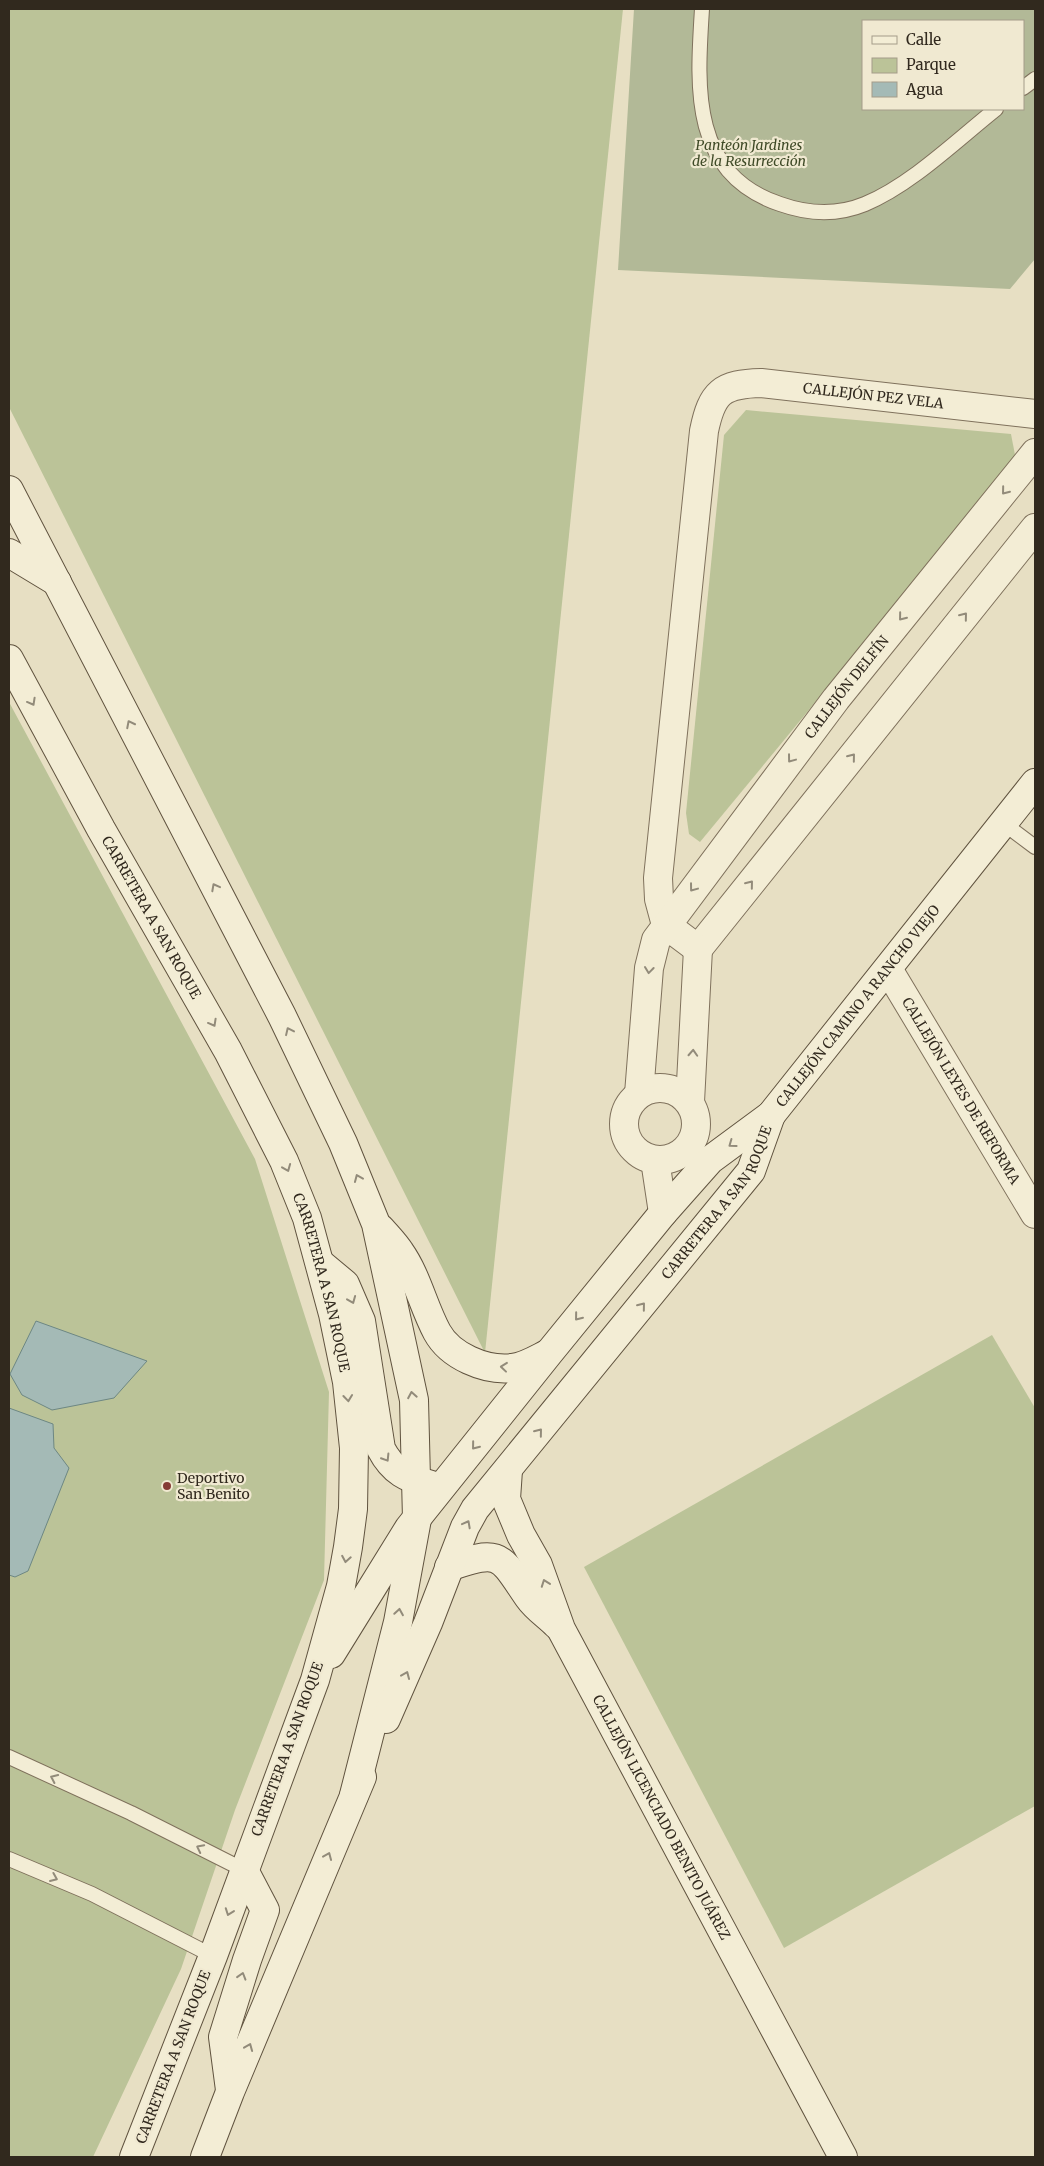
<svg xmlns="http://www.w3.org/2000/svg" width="1044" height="2166" viewBox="0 0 1044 2166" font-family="Merriweather,serif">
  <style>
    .green { fill: #bbc398 }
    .cemetery { fill: #b2b997; fill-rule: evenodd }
    .water { fill: #a4bab6; stroke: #6d8783 }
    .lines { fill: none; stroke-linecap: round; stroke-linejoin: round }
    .lane-casing { stroke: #7f715c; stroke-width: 16 }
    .street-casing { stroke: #7f715c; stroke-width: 30 }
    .secondary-casing { stroke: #60533f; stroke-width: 30 }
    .lane { stroke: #f3edd5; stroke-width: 14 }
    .street { stroke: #f3edd5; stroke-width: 28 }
    .secondary { stroke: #f3edd5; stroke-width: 28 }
    .oneway { stroke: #928b7a }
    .poi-dot { fill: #853b34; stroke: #f0e9d1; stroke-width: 2 }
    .labels { text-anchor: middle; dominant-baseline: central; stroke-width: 4.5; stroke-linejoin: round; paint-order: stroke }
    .park-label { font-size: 14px; font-style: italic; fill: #3f4a27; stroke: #f0e9d1 }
    .street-label { font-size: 14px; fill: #31291e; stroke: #f0e9d1 }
    .poi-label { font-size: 14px; fill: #31291e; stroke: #f0e9d1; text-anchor: start }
  </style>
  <rect width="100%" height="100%" fill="#e7dfc3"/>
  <g class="green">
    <path d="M9,9H623L485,1353L9,407Z"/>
    <path d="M746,410L1011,434L1015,455L1011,465L700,842L689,834L686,813L724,435Z"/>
    <path d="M9,702L255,1159L329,1392L324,1580L235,1810L181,1969L93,2157H9Z"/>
    <path d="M992,1335L1035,1408V1806L784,1948L584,1567Z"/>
  </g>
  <path class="cemetery" d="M634,9H1035V259L1010,289L618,270ZM863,21H1023V109H863Z"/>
  <g class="water">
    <path d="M36,1321L147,1361L114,1398L52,1410L22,1395L10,1374Z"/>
    <path d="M9,1408L53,1424L54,1448L69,1468L28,1571L15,1577L9,1575Z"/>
  </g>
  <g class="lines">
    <g class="lane-casing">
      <g id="lane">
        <path d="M702,9C697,87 690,174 780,204C808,214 836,216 865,204C911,185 957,140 996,109"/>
        <path d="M1023,88L1035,79"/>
        <path d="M1003,823L1035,847"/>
        <path d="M9,1757L131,1813L244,1870"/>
        <path d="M9,1859L92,1894L213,1956"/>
      </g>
    </g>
    <g class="street-casing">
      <g id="street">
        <path id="s1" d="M698,949L666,925L659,899L658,878L704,431C712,392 722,384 761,383L1035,414"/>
        <path d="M698,949L1035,528"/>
        <path id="s2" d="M888,969L1035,1214"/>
        <circle cx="660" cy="1124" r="36"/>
        <path id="s3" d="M639,1094L649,968L656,940L836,699L1035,453"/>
        <path d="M690,1102L698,949"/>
        <path d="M655,1160L663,1213"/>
      </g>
    </g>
    <g class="secondary-casing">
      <g id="secondary">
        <path d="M9,490L282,1016L343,1143L376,1224L414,1400L417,1519L398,1622L354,1795"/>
        <path d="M9,553L57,582"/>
        <path id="s4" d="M9,659L101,829L228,1051L284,1161L307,1218L333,1314L347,1382L354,1448L353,1509L348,1547L341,1586L315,1680L213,1956L134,2157"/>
        <path d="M381,1229C387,1236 395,1244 400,1252C417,1276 423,1306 437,1332C450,1356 485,1371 512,1368C524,1367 537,1359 547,1354"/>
        <path d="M321,1264L345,1284L361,1321L381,1449C393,1472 407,1478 431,1485"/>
        <path id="s5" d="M508,1470L506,1499L521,1535L538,1565L561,1629L843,2157"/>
        <path d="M449,1567C502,1548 500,1556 529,1598C536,1608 548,1616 557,1625"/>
        <path id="s6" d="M331,1654L409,1528L549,1353L663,1213L710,1160L771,1115L1035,783"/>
        <path id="s7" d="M386,1719L428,1623L465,1527L475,1509L751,1171L771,1115"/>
        <path d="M230,2090L223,2037L247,1960L265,1910L244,1870"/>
        <path d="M205,2157L230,2092L362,1777"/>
      </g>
    </g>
    <use href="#lane" class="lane"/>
    <use href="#street" class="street"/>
    <use href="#secondary" class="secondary"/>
  </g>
  <defs><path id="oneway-chevron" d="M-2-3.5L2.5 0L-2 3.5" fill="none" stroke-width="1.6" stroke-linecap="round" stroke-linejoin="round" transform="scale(1.25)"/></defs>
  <g class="oneway">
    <use href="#oneway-chevron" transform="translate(1005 491) rotate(129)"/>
    <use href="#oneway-chevron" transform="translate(964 616) rotate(-51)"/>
    <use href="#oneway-chevron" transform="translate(902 617) rotate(129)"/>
    <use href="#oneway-chevron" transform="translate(32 702) rotate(61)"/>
    <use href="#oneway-chevron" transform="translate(130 724) rotate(-117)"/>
    <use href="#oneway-chevron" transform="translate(852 757) rotate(-51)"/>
    <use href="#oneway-chevron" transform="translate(791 759) rotate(127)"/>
    <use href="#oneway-chevron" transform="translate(750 884) rotate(-51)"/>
    <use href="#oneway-chevron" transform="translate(215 887) rotate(-118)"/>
    <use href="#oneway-chevron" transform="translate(693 888) rotate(127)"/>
    <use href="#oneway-chevron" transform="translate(649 970) rotate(97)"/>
    <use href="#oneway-chevron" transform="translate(213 1023) rotate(61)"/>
    <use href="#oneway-chevron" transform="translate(289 1031) rotate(-115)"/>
    <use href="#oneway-chevron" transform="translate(693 1053) rotate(-87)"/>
    <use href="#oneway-chevron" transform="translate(732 1144) rotate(144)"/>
    <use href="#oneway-chevron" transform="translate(287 1168) rotate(68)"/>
    <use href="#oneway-chevron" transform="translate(358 1178) rotate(-113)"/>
    <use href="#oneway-chevron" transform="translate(352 1300) rotate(68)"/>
    <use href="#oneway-chevron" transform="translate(642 1306) rotate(-51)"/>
    <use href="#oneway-chevron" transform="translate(578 1317) rotate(129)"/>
    <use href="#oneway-chevron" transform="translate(504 1367) rotate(-174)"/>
    <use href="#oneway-chevron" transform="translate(412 1395) rotate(-100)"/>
    <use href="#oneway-chevron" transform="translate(348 1398) rotate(84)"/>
    <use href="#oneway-chevron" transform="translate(539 1432) rotate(-51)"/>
    <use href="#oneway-chevron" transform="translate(475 1446) rotate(129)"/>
    <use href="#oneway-chevron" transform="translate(386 1458) rotate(58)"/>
    <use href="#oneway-chevron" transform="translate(467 1524) rotate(-62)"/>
    <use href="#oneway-chevron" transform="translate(346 1559) rotate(100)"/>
    <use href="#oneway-chevron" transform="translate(545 1583) rotate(-110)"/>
    <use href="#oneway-chevron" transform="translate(399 1612) rotate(-81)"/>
    <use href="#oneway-chevron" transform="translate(406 1675) rotate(-67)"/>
    <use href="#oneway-chevron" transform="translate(54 1778) rotate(-155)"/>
    <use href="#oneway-chevron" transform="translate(200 1848) rotate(-153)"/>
    <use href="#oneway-chevron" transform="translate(328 1856) rotate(-67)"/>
    <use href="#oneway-chevron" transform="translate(54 1878) rotate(23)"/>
    <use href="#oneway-chevron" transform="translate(229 1912) rotate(110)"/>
    <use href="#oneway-chevron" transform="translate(242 1976) rotate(-73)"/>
    <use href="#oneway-chevron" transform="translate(249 2047) rotate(-68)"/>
  </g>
  <circle class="poi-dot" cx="167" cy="1486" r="5"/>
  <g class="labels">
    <g class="park-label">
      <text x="749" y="145">Panteón Jardines<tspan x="749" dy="16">de la Resurrección</tspan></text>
    </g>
    <g class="street-label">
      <text stroke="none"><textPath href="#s1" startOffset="735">CALLEJÓN PEZ VELA</textPath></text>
      <text stroke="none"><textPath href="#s3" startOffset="472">CALLEJÓN DELFÍN</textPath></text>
      <text stroke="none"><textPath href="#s4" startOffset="295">CARRETERA A SAN ROQUE</textPath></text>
      <text stroke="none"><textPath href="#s6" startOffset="839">CALLEJÓN CAMINO A RANCHO VIEJO</textPath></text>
      <text stroke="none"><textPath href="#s2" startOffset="142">CALLEJÓN LEYES DE REFORMA</textPath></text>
      <text stroke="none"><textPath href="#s7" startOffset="620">CARRETERA A SAN ROQUE</textPath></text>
      <text stroke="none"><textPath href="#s4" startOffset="700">CARRETERA A SAN ROQUE</textPath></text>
      <text transform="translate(287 1749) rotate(-70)">CARRETERA A SAN ROQUE</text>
      <text stroke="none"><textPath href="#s5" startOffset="384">CALLEJÓN LICENCIADO BENITO JUÁREZ</textPath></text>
      <text transform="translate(173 2057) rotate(-69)">CARRETERA A SAN ROQUE</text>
    </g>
    <g class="poi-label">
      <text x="177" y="1478">Deportivo<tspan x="177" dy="16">San Benito</tspan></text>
    </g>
  </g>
  <rect width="1044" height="2166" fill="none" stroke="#31291e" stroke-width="20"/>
  <rect x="862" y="20" width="162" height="90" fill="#f0e9d1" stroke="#a49c89"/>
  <rect x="872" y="36" width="25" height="8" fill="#f3edd5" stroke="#a49c89"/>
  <text x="906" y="45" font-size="15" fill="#31291e">Calle</text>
  <rect x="872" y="58" width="25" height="15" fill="#bbc398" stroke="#a49c89"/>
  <text x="906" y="70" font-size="15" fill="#31291e">Parque</text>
  <rect x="872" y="82" width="25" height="15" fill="#a4bab6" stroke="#a49c89"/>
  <text x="906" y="95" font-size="15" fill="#31291e">Agua</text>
</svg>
